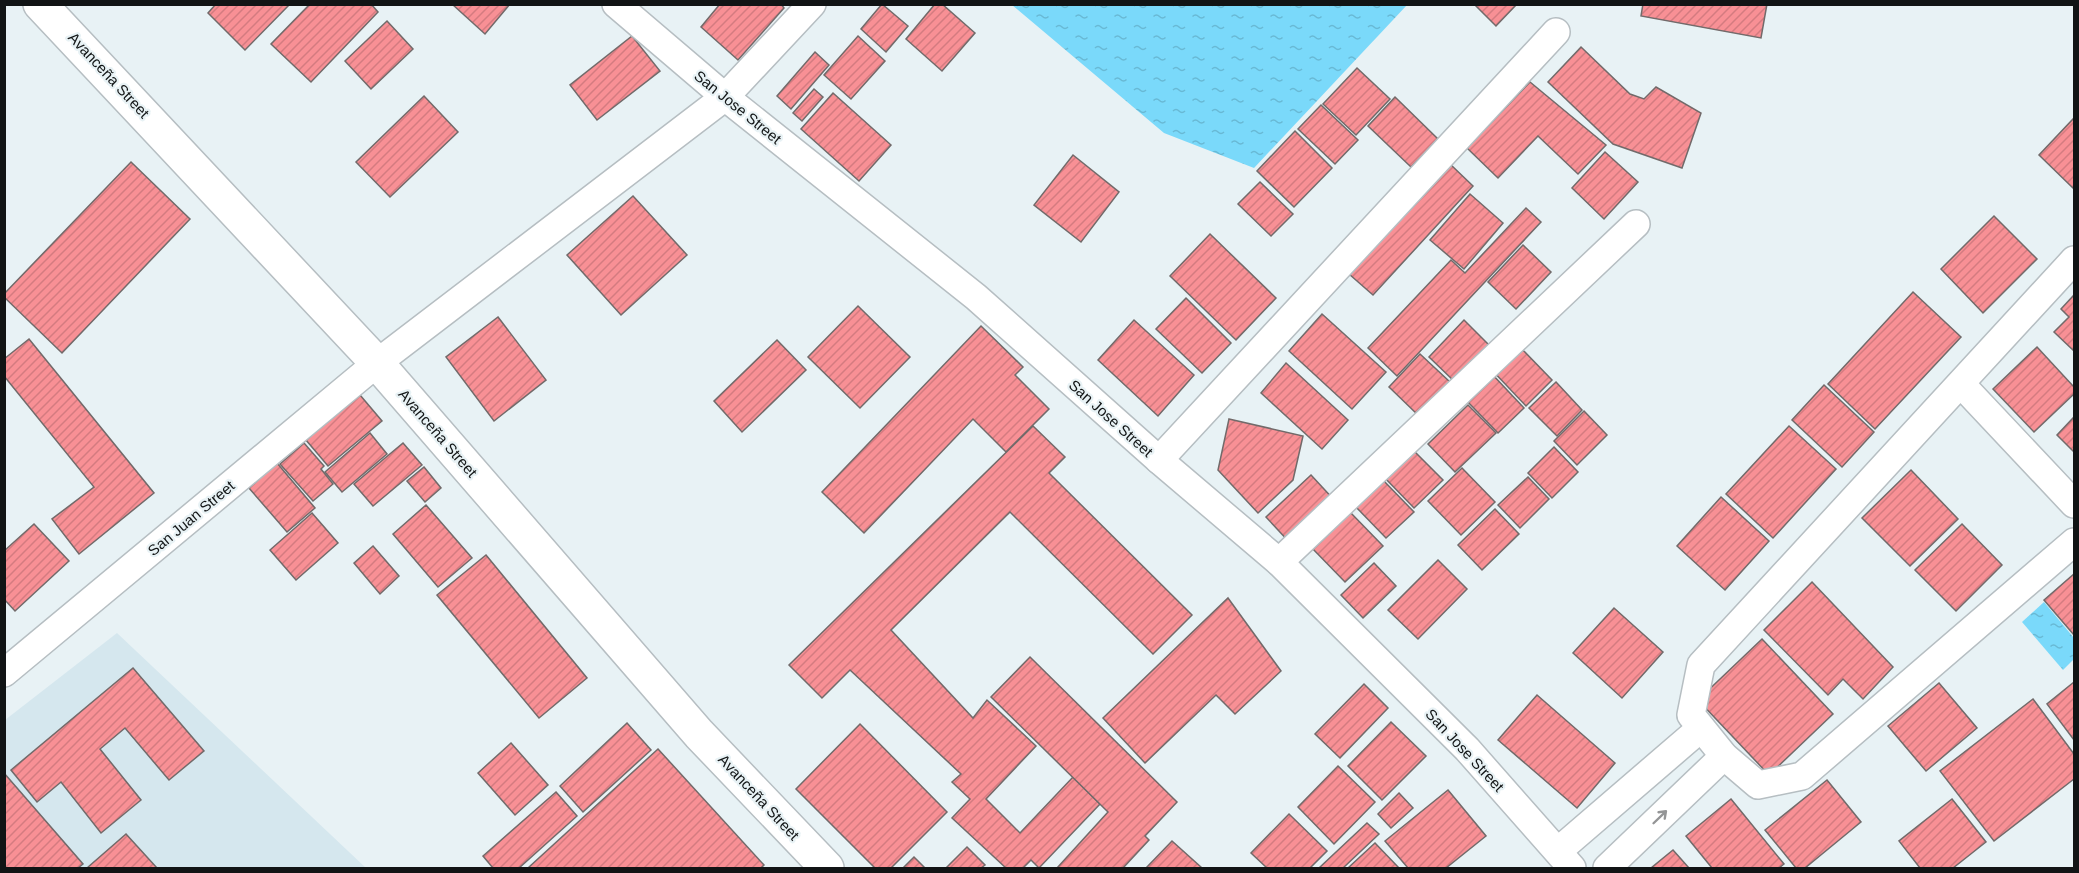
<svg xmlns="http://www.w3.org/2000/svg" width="2079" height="873" viewBox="0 0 2079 873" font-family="Helvetica,sans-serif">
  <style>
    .built { fill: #d5e7ee }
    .water { fill: url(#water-ripples) }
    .building { fill: url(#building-hatch); stroke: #726a6a; stroke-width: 1.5 }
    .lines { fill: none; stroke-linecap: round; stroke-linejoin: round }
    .minor-casing { stroke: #b6bec2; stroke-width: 30 }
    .primary-casing { stroke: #b6bec2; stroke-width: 36 }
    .minor { stroke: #fff; stroke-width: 27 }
    .primary { stroke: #fff; stroke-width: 33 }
    .oneway { stroke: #949596 }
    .labels { text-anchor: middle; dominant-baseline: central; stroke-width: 4.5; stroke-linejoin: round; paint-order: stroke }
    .street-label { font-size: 15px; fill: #111415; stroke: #e8f2f5 }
  </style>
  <defs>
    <pattern id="water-ripples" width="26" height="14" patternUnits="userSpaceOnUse" patternTransform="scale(1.5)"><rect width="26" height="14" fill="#7ad9fa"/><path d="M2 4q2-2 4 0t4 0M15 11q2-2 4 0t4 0" fill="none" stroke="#68b9d5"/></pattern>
    <pattern id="building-hatch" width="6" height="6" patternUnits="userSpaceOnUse" patternTransform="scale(1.5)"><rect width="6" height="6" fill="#f89095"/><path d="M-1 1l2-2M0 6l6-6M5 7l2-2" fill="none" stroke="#d47b80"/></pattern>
  </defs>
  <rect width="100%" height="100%" fill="#e8f2f5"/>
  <path class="built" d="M117,633L366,868H5V720Z"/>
  <g class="water">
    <path d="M1012,5H1407L1254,168L1164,133Z"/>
    <path d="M2044,602L2074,638V659L2063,670L2022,622Z"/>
  </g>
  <g class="building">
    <path d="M216,4H290L245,50L208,13Z"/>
    <path d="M310,4H371L378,12L311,82L271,44Z"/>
    <path d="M452,4H510L485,34Z"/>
    <path d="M720,4H781L784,8L738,60L701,27Z"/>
    <path d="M882,4L908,26L886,52L861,29Z"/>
    <path d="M935,4H942L975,33L942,71L906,39Z"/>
    <path d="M1474,4H1517L1496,26Z"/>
    <path d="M1643,4H1767L1761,38L1641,16Z"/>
    <path d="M387,21L413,49L371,89L345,61Z"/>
    <path d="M632,36L660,71L597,120L570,85Z"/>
    <path d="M858,36L885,61L851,99L824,75Z"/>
    <path d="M1581,47L1630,94L1644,99L1656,87L1701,113L1682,168L1613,144L1548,82Z"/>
    <path d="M815,52L829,65L791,109L777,96Z"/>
    <path d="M1357,68L1390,99L1356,135L1323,104Z"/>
    <path d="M1530,82L1606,145L1578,174L1538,136L1498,178L1467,148Z"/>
    <path d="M814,89L823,97L802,121L793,113Z"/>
    <path d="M833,93L891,145L859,181L801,129Z"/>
    <path d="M424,96L458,132L390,197L356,162Z"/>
    <path d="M1395,97L1438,139L1411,167L1368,126Z"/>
    <path d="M1321,105L1358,140L1335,164L1298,129Z"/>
    <path d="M2074,118V189L2039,155Z"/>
    <path d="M1295,131L1332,168L1294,207L1257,171Z"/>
    <path d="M1605,152L1638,182L1604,219L1572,188Z"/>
    <path d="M1073,155L1119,192L1081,242L1034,205Z"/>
    <path d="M131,162L190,219L62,353L4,297V294Z"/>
    <path d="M1450,164L1473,186L1373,295L1349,274Z"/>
    <path d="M1260,182L1293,214L1271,236L1238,204Z"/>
    <path d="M1470,194L1503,223L1464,269L1430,240Z"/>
    <path d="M633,196L687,255L621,315L567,255Z"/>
    <path d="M1526,208L1541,222L1397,376L1368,348L1451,260L1465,273Z"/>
    <path d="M1994,216L2037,259L1983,313L1941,269Z"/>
    <path d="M1210,234L1276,298L1236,340L1170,276Z"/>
    <path d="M1523,245L1551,272L1516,309L1488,282Z"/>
    <path d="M1913,292L1961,337L1875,429L1828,384Z"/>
    <path d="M2074,295V351L2054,332L2069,317L2061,309Z"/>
    <path d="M1186,298L1231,343L1202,373L1156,329Z"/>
    <path d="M858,306L910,357L860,408L808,357Z"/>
    <path d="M1322,314L1386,372L1352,409L1289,351Z"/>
    <path d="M498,317L546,380L494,421L446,357Z"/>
    <path d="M1134,320L1194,375L1158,416L1098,360Z"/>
    <path d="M1464,320L1490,346L1456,383L1429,357Z"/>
    <path d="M981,326L1023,367L1015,375L1049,409L1006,452L973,419L864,533L822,492Z"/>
    <path d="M29,339L154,493L79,554L52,519L94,487L4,376V359Z"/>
    <path d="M777,340L806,370L742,432L714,401Z"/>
    <path d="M1517,344L1552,380L1526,406L1491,369Z"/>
    <path d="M2037,347L2074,387V394L2034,432L1993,389Z"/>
    <path d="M1420,354L1450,382L1419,416L1389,387Z"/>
    <path d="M1286,363L1348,420L1322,449L1261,393Z"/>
    <path d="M1491,373L1524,408L1498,433L1465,399Z"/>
    <path d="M1556,382L1582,410L1557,436L1529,408Z"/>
    <path d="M1824,385L1874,432L1842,467L1792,420Z"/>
    <path d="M360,395L382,421L328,466L306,440Z"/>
    <path d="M1468,405L1496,433L1455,472L1428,444Z"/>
    <path d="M1584,411L1607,435L1577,465L1554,441Z"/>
    <path d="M2074,417V452L2057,435Z"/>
    <path d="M1229,419L1303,436L1293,480L1258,513L1218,470Z"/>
    <path d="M1033,426L1065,457L1049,473L1192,615L1153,654L1010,512L891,630L973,718L987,700L1036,746L986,799L1020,833L1073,777L1100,804L1039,868L1031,860L1023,868H1006L952,818L970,799L952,782L961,774L850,670L822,698L789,665Z"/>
    <path d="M1789,426L1836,469L1773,538L1726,494Z"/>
    <path d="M370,433L387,454L342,492L325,472Z"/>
    <path d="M304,443L324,466L321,469L333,484L313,501L280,464Z"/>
    <path d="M403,443L422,465L373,506L354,484Z"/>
    <path d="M1554,447L1578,472L1552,498L1528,473Z"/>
    <path d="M1412,449L1443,480L1414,508L1384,477Z"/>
    <path d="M277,463L315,508L287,532L249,488Z"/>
    <path d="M424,467L441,488L425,502L407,481Z"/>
    <path d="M1462,468L1495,502L1461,535L1428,501Z"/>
    <path d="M1911,470L1958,519L1910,566L1862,518Z"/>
    <path d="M1311,475L1336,502L1291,544L1266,517Z"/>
    <path d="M1528,477L1549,499L1520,528L1498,505Z"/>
    <path d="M1382,479L1414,512L1386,538L1355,506Z"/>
    <path d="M1721,497L1769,541L1725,590L1677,546Z"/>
    <path d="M426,505L472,558L438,587L393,534Z"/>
    <path d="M1495,509L1519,534L1482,570L1458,545Z"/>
    <path d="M1349,511L1383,546L1345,582L1312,548Z"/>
    <path d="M312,513L338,543L296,580L270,550Z"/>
    <path d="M34,524L69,561L15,611L4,599V551Z"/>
    <path d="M1962,524L2002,565L1956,611L1915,570Z"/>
    <path d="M373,546L399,576L380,594L354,563Z"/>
    <path d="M486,555L587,678L539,718L437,595Z"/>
    <path d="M1438,560L1467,589L1418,639L1388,610Z"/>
    <path d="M1374,563L1396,586L1363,618L1341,595Z"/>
    <path d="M2074,574V635L2044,600Z"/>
    <path d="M1812,582L1893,667L1863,699L1843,679L1828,695L1764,630Z"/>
    <path d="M1228,598L1281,671L1235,714L1216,695L1145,763L1103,718Z"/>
    <path d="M1614,608L1663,652L1622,698L1573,653Z"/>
    <path d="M1762,639L1833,714L1769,775L1698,700Z"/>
    <path d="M1030,657L1177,802L1145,836L1149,840L1123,868H1057L1108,812L991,697Z"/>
    <path d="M133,668L204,751L169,780L125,728L100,749L141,800L101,833L61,782L37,802L11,770Z"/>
    <path d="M2074,682V740L2047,704Z"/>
    <path d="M1939,683L1977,728L1926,771L1888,726Z"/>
    <path d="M1364,684L1388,708L1340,758L1315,734Z"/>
    <path d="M1537,695L1615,763L1577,808L1498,740Z"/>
    <path d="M2033,699L2074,754V779L1994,841L1940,771Z"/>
    <path d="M1391,722L1426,756L1382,800L1348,766Z"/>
    <path d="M627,723L651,750L583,812L560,786Z"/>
    <path d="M860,724L947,812L891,868H875L796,789Z"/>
    <path d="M511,743L548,785L515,815L478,773Z"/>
    <path d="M658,749L764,865L761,868H528Z"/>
    <path d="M1338,766L1375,802L1334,844L1298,807Z"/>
    <path d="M4,773L83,864L78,868H7L4,866Z"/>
    <path d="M1827,780L1861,822L1805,868H1796L1765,830Z"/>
    <path d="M1448,790L1486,836L1446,868H1408L1385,841Z"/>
    <path d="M556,792L577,816L519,868H493L483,856Z"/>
    <path d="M1399,793L1413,808L1391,828L1378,814Z"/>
    <path d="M1731,799L1784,864L1779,868H1712L1686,836Z"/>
    <path d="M1952,799L1986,842L1953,868H1920L1899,841Z"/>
    <path d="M1289,814L1327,851L1310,868H1267L1251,853Z"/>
    <path d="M1367,823L1379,834L1343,868H1319Z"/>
    <path d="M126,834L157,868H87Z"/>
    <path d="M1172,841L1202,868H1146Z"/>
    <path d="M1375,843L1399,868H1348Z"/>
    <path d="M967,847L985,865L981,868H946Z"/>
    <path d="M1673,850L1689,868H1651Z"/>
    <path d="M914,857L925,868H903Z"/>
  </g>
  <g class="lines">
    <g class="minor-casing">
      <g id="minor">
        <path d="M616,4L725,97L976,297L1159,460L1279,562L1467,749L1572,868"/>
        <path d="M2074,260L1701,665L1691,715L1724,756L1758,785L1802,776L2074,542"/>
        <path d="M1961,384L2074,504"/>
        <path d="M1159,460L1556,32"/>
        <path d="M1279,562L1636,224"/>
        <path d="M4,673L377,363L725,97L812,4"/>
        <path d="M1558,851L1701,728"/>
        <path d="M1607,868L1724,756"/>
      </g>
    </g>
    <g class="primary-casing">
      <path id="primary" d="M40,4L377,363L699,734L827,868"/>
    </g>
    <use href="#minor" class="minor"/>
    <use href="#primary" class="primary"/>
  </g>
  <defs><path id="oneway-shaft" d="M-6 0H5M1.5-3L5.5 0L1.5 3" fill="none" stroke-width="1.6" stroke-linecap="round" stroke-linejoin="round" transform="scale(1.5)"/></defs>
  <use class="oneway" href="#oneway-shaft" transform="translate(1660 817) rotate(-44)"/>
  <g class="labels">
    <g class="street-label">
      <text transform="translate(109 75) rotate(47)">Avanceña Street</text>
      <text transform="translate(738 107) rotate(39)">San Jose Street</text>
      <text transform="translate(1111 418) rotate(42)">San Jose Street</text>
      <text transform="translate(438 433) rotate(49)">Avanceña Street</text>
      <text transform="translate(191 518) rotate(-40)">San Juan Street</text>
      <text transform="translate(1465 750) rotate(47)">San Jose Street</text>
      <text transform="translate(759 797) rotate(47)">Avanceña Street</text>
    </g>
  </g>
  <rect width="2079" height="873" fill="none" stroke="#111415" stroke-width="12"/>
</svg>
